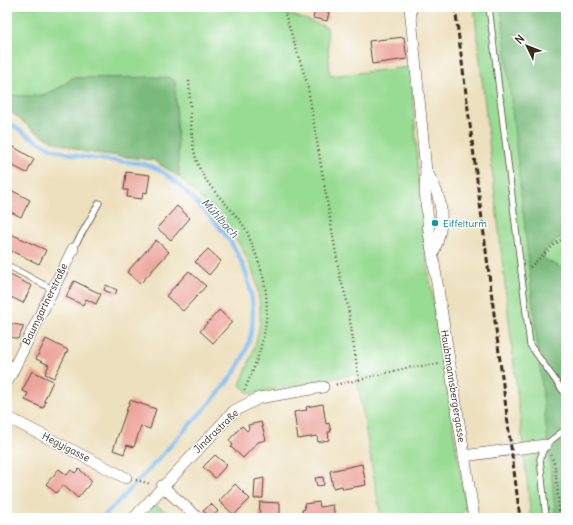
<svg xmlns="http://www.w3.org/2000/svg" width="573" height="525" viewBox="0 0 573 525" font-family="Delius,sans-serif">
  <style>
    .green { fill: #98db93; stroke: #6a8258 }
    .forest { fill: #7abb7d; stroke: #5a724e }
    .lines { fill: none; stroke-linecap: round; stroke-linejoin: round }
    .stream { stroke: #7cbcf1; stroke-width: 4 }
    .building { fill: #eca59b }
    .lane-casing { stroke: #564536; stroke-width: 7 }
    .street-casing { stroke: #564536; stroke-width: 12 }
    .path { stroke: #564536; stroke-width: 2.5; stroke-dasharray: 1 3; stroke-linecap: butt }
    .lane { stroke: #fff; stroke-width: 5.5 }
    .street { stroke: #fff; stroke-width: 11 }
    .rail { stroke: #3b2a1e; stroke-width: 3; stroke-dasharray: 6 3; stroke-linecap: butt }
    .culture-dot { fill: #0f9aa8; stroke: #fff; stroke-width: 1.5 }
    .labels { text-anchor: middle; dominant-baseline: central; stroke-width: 3; stroke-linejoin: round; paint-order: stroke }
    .culture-label { font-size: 10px; fill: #0d838f; stroke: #fff; text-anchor: start }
    .street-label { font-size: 10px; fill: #3b2a1e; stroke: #fff }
    .water-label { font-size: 11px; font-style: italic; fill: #525d68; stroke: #fff }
  </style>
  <rect width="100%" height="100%" fill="#fff"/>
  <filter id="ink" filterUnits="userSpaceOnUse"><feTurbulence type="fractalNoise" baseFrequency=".025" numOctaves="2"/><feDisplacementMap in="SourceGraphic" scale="8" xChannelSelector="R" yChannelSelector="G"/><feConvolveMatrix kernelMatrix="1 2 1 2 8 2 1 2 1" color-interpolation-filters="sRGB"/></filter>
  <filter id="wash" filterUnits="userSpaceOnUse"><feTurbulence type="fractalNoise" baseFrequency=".012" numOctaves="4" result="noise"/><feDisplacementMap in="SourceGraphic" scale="16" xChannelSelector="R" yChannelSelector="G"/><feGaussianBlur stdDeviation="0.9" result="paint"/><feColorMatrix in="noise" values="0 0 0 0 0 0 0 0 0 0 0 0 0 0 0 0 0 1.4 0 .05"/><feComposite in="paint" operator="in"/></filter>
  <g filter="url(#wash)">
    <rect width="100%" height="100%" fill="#ede0be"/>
    <g class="green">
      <path d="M7,7H279L280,11L327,27L330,76L411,67L422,229L466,509L459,516L381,518L356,374L250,394L240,385C247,368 259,339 260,321C263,257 222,217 179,177L175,81L72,78C50,98 35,97 7,95Z"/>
      <path d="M474,7H566V518H531Z"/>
      <path d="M154,504L176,518H143Z"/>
    </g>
    <g class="forest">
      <path d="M501,7H566V233L544,250V259L566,270V518H556Z"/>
      <path d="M168,77L175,81L179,177L153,160L85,152L52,141L33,130L7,109V95C36,97 50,98 72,78Z"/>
    </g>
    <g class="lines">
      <path class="stream" d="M7,121C43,148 61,155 106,160C119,162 135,161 148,165C172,172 197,204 214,221C251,260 267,320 237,368C223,391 201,412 183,432C157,461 130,490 102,518"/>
    </g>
    <g id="blocks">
      <g class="building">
        <path d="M315,9L329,12L327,21L313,18Z"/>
        <path d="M404,37L407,59L372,64L369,41Z"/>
        <path d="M7,143L34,159L27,173L7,163Z"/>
        <path d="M126,172L150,175L147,193L143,192L142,199L127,197L128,190H124Z"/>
        <path d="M7,188L30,200L21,217L7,210Z"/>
        <path d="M177,206L190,218L171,240L157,228Z"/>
        <path d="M11,234L46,250L39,264L7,249V243Z"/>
        <path d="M156,240L169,252L140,284L127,272Z"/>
        <path d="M208,249L221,261L209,275L195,262Z"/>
        <path d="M189,271L206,286L183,311L166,296Z"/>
        <path d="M8,274L32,286L23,303L7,295Z"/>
        <path d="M74,281L101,294L96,304L86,299L83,305L66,297Z"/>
        <path d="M106,285L117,290L115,295L104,290Z"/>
        <path d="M219,310L232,322L213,343L200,331Z"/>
        <path d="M7,323L24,326L18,339L7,336Z"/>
        <path d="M46,339L68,350L54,378L45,374L49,365L36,359Z"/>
        <path d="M32,371L53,381L44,401L46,402L43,408L25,400L28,393L22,391Z"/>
        <path d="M130,400L156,409L150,429L141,426L134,447L127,445L124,454L113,450Z"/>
        <path d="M323,404L326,424L329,423L331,432H328L329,440L318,442L317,436L298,439L294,412L307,410L306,407Z"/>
        <path d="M261,422L266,440L258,442L243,458L231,447L233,445L229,440L242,426L247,431L249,429L248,425Z"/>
        <path d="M215,455L227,465L215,478L203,467Z"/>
        <path d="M362,464L366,485L343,489L342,486L333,488L330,471Z"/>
        <path d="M59,469L67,475L71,470L75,473L79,469L92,481L78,498L63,485L56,493L46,484Z"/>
        <path d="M323,477L324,485L317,486L315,478Z"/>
        <path d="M264,478L263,498L254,499L255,480Z"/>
        <path d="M235,484L250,499L234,515L219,501Z"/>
        <path d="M260,502L280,503V518H259Z"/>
        <path d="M319,502L320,507L333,505L335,517L303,518L302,510L305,509L304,504Z"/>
        <path d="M211,504L218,511L212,518L203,511Z"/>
      </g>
    </g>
  </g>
  <g filter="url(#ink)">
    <use href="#blocks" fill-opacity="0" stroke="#564536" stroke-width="1"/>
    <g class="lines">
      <g class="lane-casing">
        <g id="lane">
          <path d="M489,7L530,345L566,395"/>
          <path d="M73,249L99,203"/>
          <path d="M7,265L52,289"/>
          <path d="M546,518L540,459L545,445L566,429"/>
        </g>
      </g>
      <g class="street-casing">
        <g id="street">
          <path d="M410,7L426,171L425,190L429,232L474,518"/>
          <path d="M426,171C444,199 446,223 433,253"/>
          <path d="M7,382L73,249"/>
          <path d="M7,417L126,478"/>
          <path d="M464,456L545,445"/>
          <path d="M162,486L198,518"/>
          <path d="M134,518L234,411L259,398L323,387"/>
        </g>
      </g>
      <g class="path">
        <path d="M283,7L307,83L340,277L347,301L359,380L333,385"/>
        <path d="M189,81C191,108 189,139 198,165C208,190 231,206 245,228C249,235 251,243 254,250C277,303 266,343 243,393"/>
        <path d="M530,267L555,244L566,237"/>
        <path d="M359,380L406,368L439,364"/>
        <path d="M551,455L555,466L560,518"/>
        <path d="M136,480L151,484"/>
      </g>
      <use href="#lane" class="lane"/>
      <use href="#street" class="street"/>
      <path class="rail" d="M455,7L520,518"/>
    </g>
  </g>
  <circle class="culture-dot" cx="435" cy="223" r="4"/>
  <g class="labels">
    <g class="culture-label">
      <text x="443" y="223">Eiffelturm</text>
    </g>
    <g class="street-label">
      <text transform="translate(45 304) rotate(-64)">Baumgartnerstraße</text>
      <text transform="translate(453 386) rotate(81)">Haubtmannsbergergasse</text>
      <text transform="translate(216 431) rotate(-44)">Jindrastraße</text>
      <text transform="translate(66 447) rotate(27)">Hegyigasse</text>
    </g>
    <g class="water-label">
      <text transform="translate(220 218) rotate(48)">Mühlbach</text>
    </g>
  </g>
  <rect width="573" height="525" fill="none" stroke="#fff" stroke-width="24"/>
  <g transform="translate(527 46) rotate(313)" stroke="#ffffff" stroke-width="3" paint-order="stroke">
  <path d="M0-3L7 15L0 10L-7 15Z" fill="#3b2a1e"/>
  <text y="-6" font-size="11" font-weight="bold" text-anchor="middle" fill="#3b2a1e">N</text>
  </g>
</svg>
